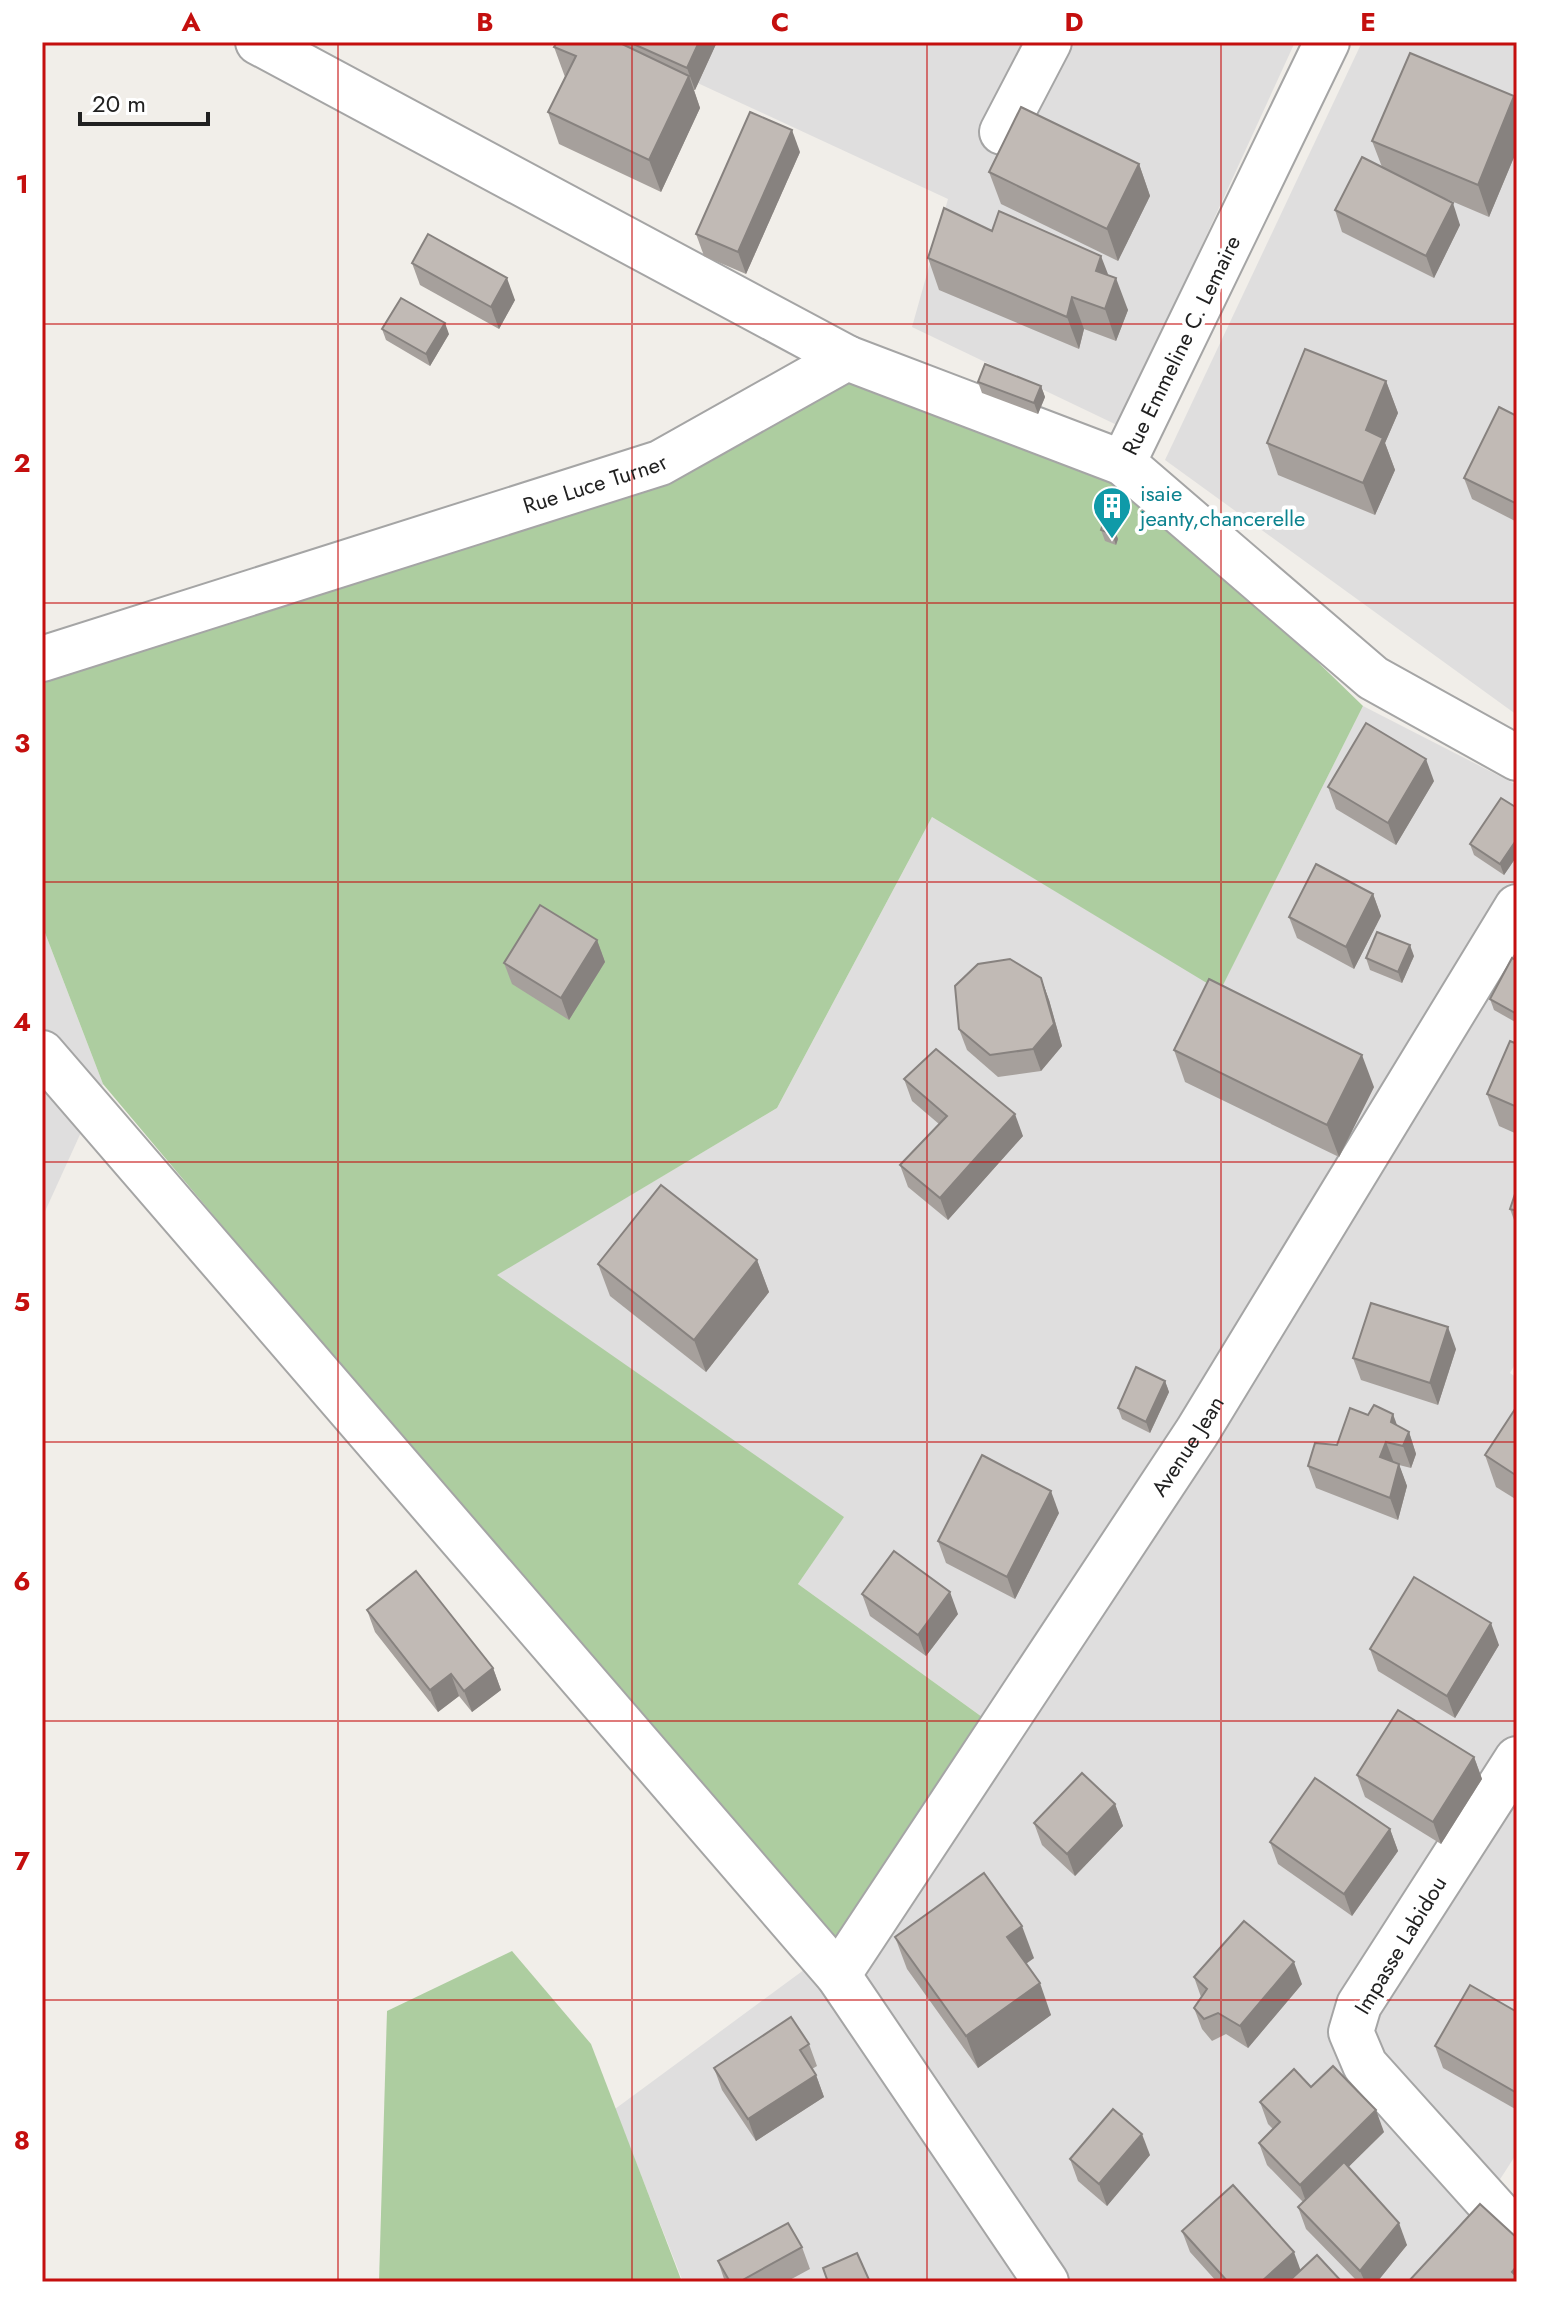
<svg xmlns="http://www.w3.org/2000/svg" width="1559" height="2324" viewBox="0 0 1559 2324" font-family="Jost,sans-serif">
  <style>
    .residential { fill: #dfdede }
    .forest { fill: #adcda0 }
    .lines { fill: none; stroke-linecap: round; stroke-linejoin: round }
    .minor-casing { stroke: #a5a5a5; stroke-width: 48 }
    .minor { stroke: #fff; stroke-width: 44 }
    .wall { fill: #a6a09c }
    .shaded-wall { fill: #87827f }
    .building { fill: #c1bab5; stroke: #87827f; stroke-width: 2 }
    .grid { fill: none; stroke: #c40f0e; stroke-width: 2; stroke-opacity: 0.55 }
    .labels { text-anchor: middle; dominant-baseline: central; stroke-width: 8; stroke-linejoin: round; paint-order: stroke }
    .street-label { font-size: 22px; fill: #212121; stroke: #fff }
    .culture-label { font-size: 22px; fill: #0d838f; stroke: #fff; text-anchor: start }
    .neatline { fill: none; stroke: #c40f0e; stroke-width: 3 }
    .grid-label { font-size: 26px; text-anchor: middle; font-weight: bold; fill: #c40f0e }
  </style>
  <rect width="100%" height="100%" fill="#f1eee9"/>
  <g class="residential">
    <path d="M609,42H1295L1119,426L912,327L948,199Z"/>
    <path d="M1362,42H1517V715L1165,460Z"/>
    <path d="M1363,706L1517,785V1361L1510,1373L1517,1378V2153L1473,2221L1517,2282H683L615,2109L831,1950L989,1722L798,1584L843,1517L496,1275L777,1108L932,817L1220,990Z"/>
    <path d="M42,925L103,1084L42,1218Z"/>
  </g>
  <g class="forest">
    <path d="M852,376L1151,500L1363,706L1220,991L932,817L777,1108L497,1275L844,1517L798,1584L989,1722L831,1950L103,1084L42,925V678Z"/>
    <path d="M512,1951L591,2044L682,2282H379L387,2011Z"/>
  </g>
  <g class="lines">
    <g class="minor-casing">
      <g id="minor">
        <path d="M258,42L847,358"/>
        <path d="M1327,42L1123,463L1373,678L1517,758"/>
        <path d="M1002,132L1049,42"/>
        <path id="s1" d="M42,659L660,463L847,358L1123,463"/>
        <path d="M42,1053L838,1975L1046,2282"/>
        <path d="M1517,1759L1359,2005L1351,2032L1365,2065L1517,2234"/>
        <path id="s2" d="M838,1975L1197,1432L1517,907"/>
      </g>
    </g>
    <use href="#minor" class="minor"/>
  </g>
  <g class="wall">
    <path d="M557,42H717L695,90H694L700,108L661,192L559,144L548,112L565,77L554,47Z"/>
    <path d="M1514,96L1517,104V150L1489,217L1442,197L1460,225L1434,278L1342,232L1335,210L1382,167L1372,141Z"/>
    <path d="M800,152L746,274L704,256L696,234Z"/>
    <path d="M1139,164L1150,196L1118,261L1001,204L989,172Z"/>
    <path d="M992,231L1108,276L1128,310L1116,341L1084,329L1079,349L939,290L928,258Z"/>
    <path d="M412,263L515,300L499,329L420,285Z"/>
    <path d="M382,329L449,334L430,366L386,340Z"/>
    <path d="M1386,381L1398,413L1385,443L1395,470L1375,515L1278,475L1267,443Z"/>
    <path d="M978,382L1041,386L1045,397L1038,414L982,393Z"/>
    <path d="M1517,416V522L1472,499L1464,478Z"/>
    <path d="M1114,528L1118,539L1116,545L1105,541L1101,530Z"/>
    <path d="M1434,781L1396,845L1336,809L1328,787Z"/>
    <path d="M1517,808V856L1504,875L1474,855L1470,844Z"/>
    <path d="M1373,894L1381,916L1354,969L1297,938L1289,917Z"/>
    <path d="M597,940L605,962L569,1020L512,984L504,963Z"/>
    <path d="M1414,956L1402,983L1370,970L1366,958Z"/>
    <path d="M1517,961V1023L1494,1010L1490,999Z"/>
    <path d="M1041,978L1049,1000L1062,1046L1041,1071L998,1077L967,1050L959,1029Z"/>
    <path d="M1517,1044V1134L1499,1126L1487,1094Z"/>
    <path d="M1174,1050L1374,1087L1339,1157L1185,1082Z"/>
    <path d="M904,1079L1023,1136L948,1220L908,1187L900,1165L939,1124L912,1101Z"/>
    <path d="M1517,1188V1228L1510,1209Z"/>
    <path d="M757,1260L769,1292L706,1372L610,1296L598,1264Z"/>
    <path d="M1456,1349L1438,1405L1361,1380L1353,1358Z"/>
    <path d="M1165,1381L1169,1392L1150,1433L1122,1419L1118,1408Z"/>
    <path d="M1517,1406V1500L1496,1487L1485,1455Z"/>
    <path d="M1368,1415L1397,1426L1409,1432L1416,1454L1411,1468L1399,1465L1407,1486L1398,1520L1316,1488L1308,1466L1337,1445Z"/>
    <path d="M1059,1513L1015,1599L946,1563L938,1541Z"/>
    <path d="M862,1594L958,1614L926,1656L870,1616Z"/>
    <path d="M367,1610L493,1668L501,1690L472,1712L459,1696L438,1712L375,1632Z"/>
    <path d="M1499,1645L1455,1718L1378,1671L1370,1649Z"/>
    <path d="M1474,1757L1482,1779L1441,1844L1365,1797L1357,1775Z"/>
    <path d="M1115,1804L1123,1826L1075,1876L1042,1845L1034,1823Z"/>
    <path d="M1390,1829L1398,1851L1352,1916L1278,1864L1270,1842Z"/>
    <path d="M895,1937L1034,1958L1026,1964L1051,2015L978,2068L907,1969Z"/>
    <path d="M1194,1977L1302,1984L1248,2048L1226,2034L1212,2041L1202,2029L1194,2008L1201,1997Z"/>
    <path d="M1517,2012V2110L1443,2068L1435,2046Z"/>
    <path d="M809,2044L817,2066L812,2069L816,2075L824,2097L756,2141L722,2090L714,2068Z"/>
    <path d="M1311,2087L1384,2132L1348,2167L1407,2245L1377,2282H1358L1306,2229L1298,2207L1303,2202L1267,2165L1259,2143L1273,2129L1268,2124L1260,2102Z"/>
    <path d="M1150,2155L1107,2206L1078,2181L1070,2159Z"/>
    <path d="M1182,2231L1300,2270L1342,2282H1217L1190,2252Z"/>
    <path d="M802,2247L810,2269L786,2282H725L718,2261Z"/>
  </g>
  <g class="shaded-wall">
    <path d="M699,42H717L695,90L687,68Z"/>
    <path d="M689,76L700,108L661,192L649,160Z"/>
    <path d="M1514,96L1517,104V150L1489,217L1478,185Z"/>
    <path d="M792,130L800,152L746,274L738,252Z"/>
    <path d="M1139,164L1150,196L1118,261L1107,229Z"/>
    <path d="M1453,203L1460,225L1434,278L1426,256Z"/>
    <path d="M1101,256L1113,287L1116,278L1128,310L1116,341L1105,309L1096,271Z"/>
    <path d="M507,278L515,300L499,329L491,307Z"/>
    <path d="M1072,297L1084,329L1079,349L1067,317Z"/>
    <path d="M445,323L449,334L430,366L426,354Z"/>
    <path d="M1386,381L1398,413L1385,443L1395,470L1375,515L1363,483L1366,430Z"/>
    <path d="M1041,386L1045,397L1038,414L1034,403Z"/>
    <path d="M1114,528L1118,539L1116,545L1112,534Z"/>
    <path d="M1426,759L1434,781L1396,845L1388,823Z"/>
    <path d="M1517,839V856L1504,875L1500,864Z"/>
    <path d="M1373,894L1381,916L1354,969L1346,947Z"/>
    <path d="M597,940L605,962L569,1020L561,998Z"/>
    <path d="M1410,945L1414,956L1402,983L1398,972Z"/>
    <path d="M1041,978L1049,1000L1062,1046L1041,1071L1033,1049Z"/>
    <path d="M1362,1055L1374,1087L1339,1157L1327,1125Z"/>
    <path d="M1015,1114L1023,1136L948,1220L940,1198Z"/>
    <path d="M757,1260L769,1292L706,1372L694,1340Z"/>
    <path d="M1448,1327L1456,1349L1438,1405L1430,1383Z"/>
    <path d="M1165,1381L1169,1392L1150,1433L1146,1422Z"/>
    <path d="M1393,1414L1401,1436L1391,1422Z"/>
    <path d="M1409,1432L1416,1454L1411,1468L1403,1446Z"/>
    <path d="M1386,1442L1394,1463L1380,1457Z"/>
    <path d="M1399,1464L1407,1486L1398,1520L1390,1498Z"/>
    <path d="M1051,1491L1059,1513L1015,1599L1007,1577Z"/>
    <path d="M950,1592L958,1614L926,1656L918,1635Z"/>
    <path d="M1491,1623L1499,1645L1455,1718L1447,1696Z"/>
    <path d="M493,1668L501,1690L472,1712L464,1691Z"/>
    <path d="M451,1674L459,1696L438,1712L430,1690Z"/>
    <path d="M1474,1757L1482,1779L1441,1844L1433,1822Z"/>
    <path d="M1115,1804L1123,1826L1075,1876L1067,1854Z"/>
    <path d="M1390,1829L1398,1851L1352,1916L1344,1894Z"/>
    <path d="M1022,1926L1034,1958L1018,1969L1007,1937Z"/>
    <path d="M1294,1962L1302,1984L1248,2048L1240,2026Z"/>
    <path d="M1040,1983L1051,2015L978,2068L966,2036Z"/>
    <path d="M816,2075L824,2097L756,2141L748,2119Z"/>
    <path d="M1376,2110L1384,2132L1308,2207L1300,2185Z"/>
    <path d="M1142,2134L1150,2155L1107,2206L1099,2184Z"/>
    <path d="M1399,2223L1407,2245L1377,2282H1365L1360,2271Z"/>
    <path d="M1294,2252L1302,2274L1293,2282H1261Z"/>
    <path d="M1517,2266V2282L1512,2272Z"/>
  </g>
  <g class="building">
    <path d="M557,42H618L689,76L649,160L548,112L576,56L554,47Z"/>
    <path d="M629,42H699L687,68Z"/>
    <path d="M1410,53L1514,96L1478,185L1372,141Z"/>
    <path d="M1021,107L1139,164L1107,229L989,172Z"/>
    <path d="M750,112L792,130L738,252L696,234Z"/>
    <path d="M1362,157L1453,203L1426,256L1335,210Z"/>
    <path d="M944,208L992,231L999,211L1101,256L1096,271L1116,278L1105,309L1072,297L1067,317L928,258Z"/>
    <path d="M428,234L507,278L491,307L412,263Z"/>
    <path d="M401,298L445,323L426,354L382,329Z"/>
    <path d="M1305,349L1386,381L1366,430L1383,438L1363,483L1267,443Z"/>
    <path d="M985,364L1041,386L1034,403L978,382Z"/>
    <path d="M1499,407L1517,416V504L1464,478Z"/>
    <path d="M1103,524L1114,528L1112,534L1101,530Z"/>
    <path d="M1366,723L1426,759L1388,823L1328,787Z"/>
    <path d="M1501,798L1517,808V839L1500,864L1470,844Z"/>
    <path d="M1316,864L1373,894L1346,947L1289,917Z"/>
    <path d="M540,905L597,940L561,998L504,963Z"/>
    <path d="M1377,932L1410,945L1398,972L1366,958Z"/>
    <path d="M1512,958L1517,961V1014L1490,999Z"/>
    <path d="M1010,959L1041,978L1054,1024L1033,1049L990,1055L959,1029L955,986L978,964Z"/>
    <path d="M1209,979L1362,1055L1327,1125L1174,1050Z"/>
    <path d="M1510,1041L1517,1044V1107L1487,1094Z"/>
    <path d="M936,1049L1015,1114L940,1198L900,1165L947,1116L904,1079Z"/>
    <path d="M661,1185L757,1260L694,1340L598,1264Z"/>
    <path d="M1517,1188V1211L1510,1209Z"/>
    <path d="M1371,1303L1448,1327L1430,1383L1353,1358Z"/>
    <path d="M1136,1367L1165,1381L1146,1422L1118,1408Z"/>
    <path d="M1374,1405L1393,1414L1391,1422L1409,1432L1403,1446L1386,1442L1380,1457L1399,1464L1390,1498L1308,1466L1315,1443L1337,1445L1350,1408L1368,1415Z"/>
    <path d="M1517,1406V1476L1485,1455Z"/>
    <path d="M982,1455L1051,1491L1007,1577L938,1541Z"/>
    <path d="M894,1551L950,1592L918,1635L862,1594Z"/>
    <path d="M416,1571L493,1668L464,1691L451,1674L430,1690L367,1610Z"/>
    <path d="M1414,1577L1491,1623L1447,1696L1370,1649Z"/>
    <path d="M1398,1710L1474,1757L1433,1822L1357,1775Z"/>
    <path d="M1082,1773L1115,1804L1067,1854L1034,1823Z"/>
    <path d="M1315,1778L1390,1829L1344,1894L1270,1842Z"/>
    <path d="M984,1873L1022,1926L1007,1937L1040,1983L966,2036L895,1937Z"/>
    <path d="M1244,1921L1294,1962L1240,2026L1218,2013L1204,2019L1194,2008L1207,1989L1194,1977Z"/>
    <path d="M1470,1985L1517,2012V2093L1435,2046Z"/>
    <path d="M791,2017L809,2044L800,2050L816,2075L748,2119L714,2068Z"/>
    <path d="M1333,2066L1376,2110L1300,2185L1259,2143L1280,2122L1260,2102L1294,2069L1311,2087Z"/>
    <path d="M1113,2109L1142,2134L1099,2184L1070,2159Z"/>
    <path d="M1344,2162L1399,2223L1360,2271L1298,2207Z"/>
    <path d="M1233,2185L1294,2252L1261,2282H1228L1182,2231Z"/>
    <path d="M1480,2204L1517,2238V2266L1512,2272L1517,2277V2282H1408Z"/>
    <path d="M788,2223L802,2247L739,2282H730L718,2261Z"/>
    <path d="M857,2253L870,2282H828L823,2268Z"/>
    <path d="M1317,2255L1342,2282H1288Z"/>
  </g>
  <path class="grid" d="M338,42V2282M632,42V2282M927,42V2282M1221,42V2282M42,324H1517M42,603H1517M42,882H1517M42,1162H1517M42,1442H1517M42,1721H1517M42,2000H1517"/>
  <defs>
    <g id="building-pin" transform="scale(2)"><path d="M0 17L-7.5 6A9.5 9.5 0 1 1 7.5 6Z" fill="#0f9aa8" stroke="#fff"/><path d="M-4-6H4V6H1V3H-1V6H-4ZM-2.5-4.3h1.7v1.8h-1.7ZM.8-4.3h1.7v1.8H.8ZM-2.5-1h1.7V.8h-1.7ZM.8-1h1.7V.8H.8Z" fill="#fff"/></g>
  </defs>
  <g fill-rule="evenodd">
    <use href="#building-pin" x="1112" y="506"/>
  </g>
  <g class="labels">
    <g class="street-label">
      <text transform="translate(1181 345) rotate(-64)">Rue Emmeline C. Lemaire</text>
      <text stroke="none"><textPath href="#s1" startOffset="580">Rue Luce Turner</textPath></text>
      <text stroke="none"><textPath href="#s2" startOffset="634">Avenue Jean</textPath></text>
      <text transform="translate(1400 1945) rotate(-59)">Impasse Labidou</text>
    </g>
    <g class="culture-label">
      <text x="1140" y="493">isaie<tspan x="1140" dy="25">jeanty,chancerelle</tspan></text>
    </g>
  </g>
  <rect width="1559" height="2324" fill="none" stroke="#ffffff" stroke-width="88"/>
  <path d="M80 112v12h128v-12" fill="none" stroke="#212121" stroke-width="4"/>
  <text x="92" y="112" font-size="24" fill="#212121" stroke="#ffffff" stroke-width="6" paint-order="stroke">20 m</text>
  <rect x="44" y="44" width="1471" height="2236" class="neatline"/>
  <g class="grid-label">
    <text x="191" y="31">A</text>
    <text x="485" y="31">B</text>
    <text x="780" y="31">C</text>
    <text x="1074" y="31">D</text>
    <text x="1368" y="31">E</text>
    <text x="22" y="193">1</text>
    <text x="22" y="472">2</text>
    <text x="22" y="752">3</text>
    <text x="22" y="1031">4</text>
    <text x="22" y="1311">5</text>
    <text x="22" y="1590">6</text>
    <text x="22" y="1870">7</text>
    <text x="22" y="2149">8</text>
  </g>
</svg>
